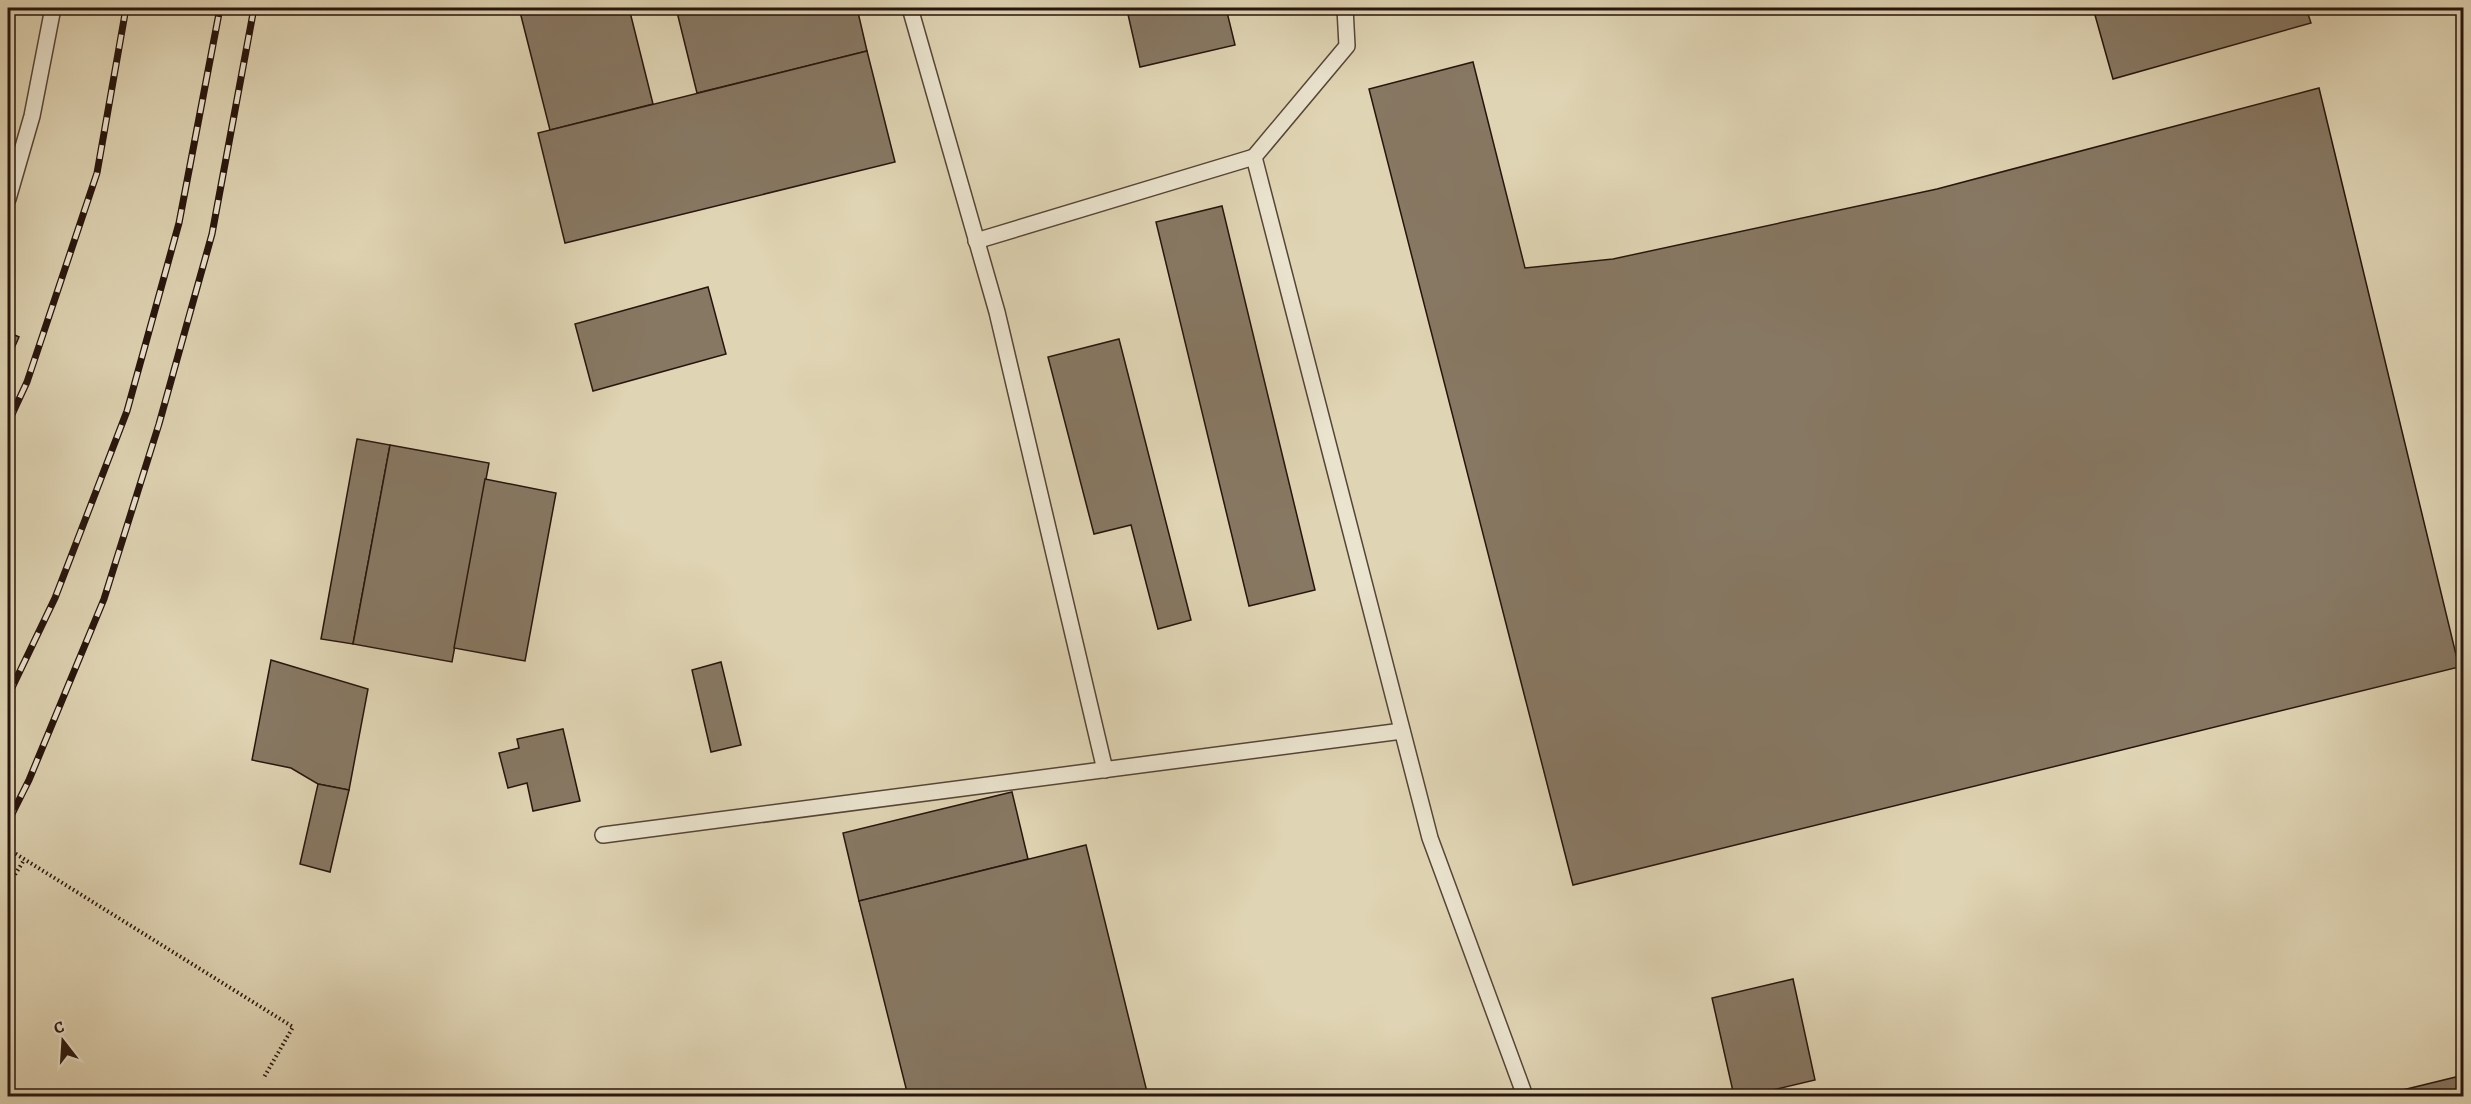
<svg xmlns="http://www.w3.org/2000/svg" width="2471" height="1104" viewBox="0 0 2471 1104" font-family="Alegreya,serif">
  <style>
    .building { fill: #877863; stroke: #27150d; stroke-width: 1.5 }
    .lines { fill: none; stroke-linecap: round; stroke-linejoin: round }
    .lane-casing { stroke: #554536; stroke-width: 18 }
    .path { stroke: #27150d; stroke-width: 4; stroke-dasharray: 1.5 3; stroke-linecap: butt }
    .lane { stroke: #eae3ce; stroke-width: 15 }
    .rail-casing { stroke: #27150d; stroke-width: 7 }
    .rail { stroke: #eae3ce; stroke-width: 4.5; stroke-dasharray: 14; stroke-linecap: butt }
  </style>
  <rect width="100%" height="100%" fill="#dfd4b3"/>
  <filter id="stains"><feTurbulence type="fractalNoise" baseFrequency=".00333" numOctaves="4"/><feColorMatrix values="0 0 0 0 .2 0 0 0 0 .09 0 0 0 0 .02 0 0 0 .5 -.17"/></filter>
  <radialGradient id="worn" r=".72"><stop offset=".6" stop-color="#630" stop-opacity="0"/><stop offset="1" stop-color="#630" stop-opacity=".3"/></radialGradient>
  <g class="building">
    <path d="M519,8H629L653,104L550,130Z"/>
    <path d="M676,8H857L867,51L697,93Z"/>
    <path d="M1139,8H1226L1235,45L1140,67L1127,10Z"/>
    <path d="M2093,8H2306L2311,23L2113,79Z"/>
    <path d="M867,51L895,162L565,243L538,133Z"/>
    <path d="M1473,62L1525,268L1613,259L1937,189L2319,88L2459,667L1573,885L1369,89Z"/>
    <path d="M1222,206L1315,590L1249,606L1156,222Z"/>
    <path d="M708,287L726,354L593,391L575,324Z"/>
    <path d="M8,332L19,337L8,362Z"/>
    <path d="M1119,339L1191,620L1158,629L1131,525L1094,534L1048,357Z"/>
    <path d="M357,439L390,445L353,644L321,639Z"/>
    <path d="M390,445L489,463L452,662L353,644Z"/>
    <path d="M485,479L556,493L525,661L454,648Z"/>
    <path d="M271,660L368,689L349,790L318,784L291,768L252,760Z"/>
    <path d="M721,662L741,745L711,752L692,670Z"/>
    <path d="M563,729L580,801L533,811L527,783L508,788L499,753L519,748L517,739Z"/>
    <path d="M318,784L349,790L330,872L300,864Z"/>
    <path d="M1012,792L1028,859L859,901L843,833Z"/>
    <path d="M1086,845L1148,1096H908L859,901Z"/>
    <path d="M1793,979L1815,1080L1747,1096H1734L1712,998Z"/>
    <path d="M2464,1075V1096H2378Z"/>
  </g>
  <g class="lines">
    <g class="lane-casing">
      <g id="lane">
        <path d="M910,8L997,312L1105,770"/>
        <path d="M1345,8L1347,46L1254,157L1430,838L1525,1096"/>
        <path d="M8,199L32,116L53,8"/>
        <path d="M976,241L1254,157"/>
        <path d="M603,835L1402,731"/>
      </g>
    </g>
    <g class="path">
      <path d="M8,849L293,1027L263,1079"/>
      <path d="M8,886L24,860"/>
    </g>
    <use href="#lane" class="lane"/>
    <g class="rail-casing">
      <g id="rail">
        <path d="M8,423L27,382L97,173L126,8"/>
        <path d="M8,696L55,598L127,411L179,223L220,8"/>
        <path d="M8,822L29,780L104,599L159,424L212,234L254,8"/>
      </g>
    </g>
    <use href="#rail" class="rail"/>
  </g>
  <rect width="2471" height="1104" fill="none" stroke="#dfd4b3" stroke-width="30"/>
  <rect x="9" y="9" width="2453" height="1086" fill="none" stroke="#27150d" stroke-width="3"/>
  <rect x="15" y="15" width="2441" height="1074" fill="none" stroke="#27150d" stroke-width="1.5"/>
  <g transform="translate(63 1041) rotate(343)" stroke="#eae3ce" stroke-width="4.5" paint-order="stroke">
  <path d="M0-4.5L10 22L0 15L-10 22Z" fill="#27150d"/>
  <text y="-9" font-size="16" font-weight="bold" text-anchor="middle" fill="#27150d">С</text>
  </g>
  <rect width="100%" height="100%" filter="url(#stains)"/>
  <rect width="100%" height="100%" fill="url(#worn)"/>
</svg>
